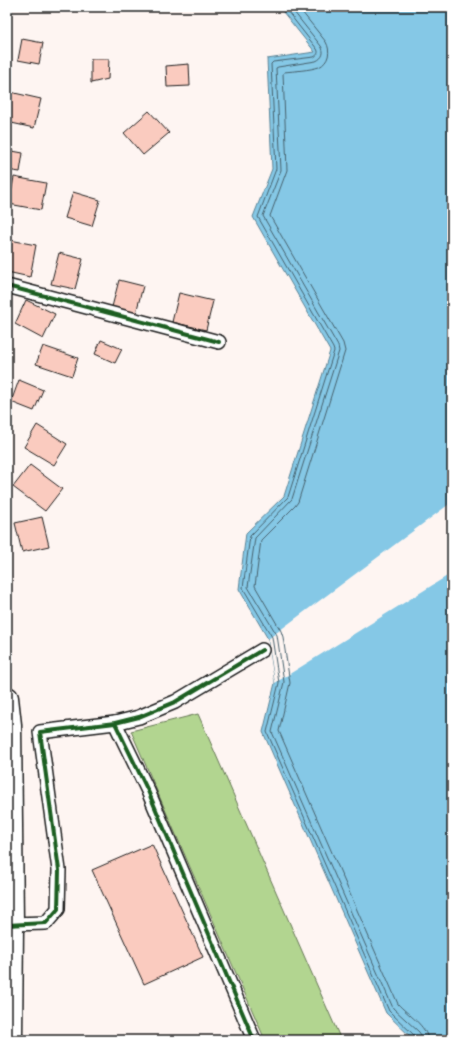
<svg xmlns="http://www.w3.org/2000/svg" width="459" height="1047" viewBox="0 0 459 1047" font-family="'Balsamiq Sans',sans-serif">
  <style>
    .green { fill: #b2d590; stroke: #677856 }
    .water { fill: #85c8e6; stroke: #5b8395 }
    .pier { fill: #fef5f2 }
    .lines { fill: none; stroke-linecap: round; stroke-linejoin: round }
    .shore { stroke: #46616d; stroke-width: 1 }
    .building { fill: #facbbf; stroke: #1c1c1c }
    .minor-casing { stroke: #1c1c1c; stroke-width: 16 }
    .trunk-casing { stroke: #1c1c1c; stroke-width: 25 }
    .minor { stroke: #fff; stroke-width: 13 }
    .trunk { stroke: #fff; stroke-width: 22 }
    .cycleway-casing { stroke: #fff; stroke-width: 6 }
    .cycleway { stroke: #1b5e20; stroke-width: 4 }
  </style>
  <rect width="100%" height="100%" fill="#fef5f2"/>
  <filter id="ink" filterUnits="userSpaceOnUse"><feTurbulence type="fractalNoise" baseFrequency=".025" numOctaves="2"/><feDisplacementMap in="SourceGraphic" scale="8" xChannelSelector="R" yChannelSelector="G"/><feConvolveMatrix kernelMatrix="1 2 1 2 8 2 1 2 1" color-interpolation-filters="sRGB"/></filter>
  <g filter="url(#ink)">
    <path class="green" d="M198,714L341,1040H265L131,731Z"/>
    <path class="water" d="M279,7H452V1040H414L386,1013L263,732L275,683L268,639L239,589L246,533L284,496L330,351L253,217L272,169L267,59L315,52Z"/>
    <path class="pier" d="M452,502V573L275,683L268,639Z"/>
    <g class="lines">
      <g class="shore">
        <path d="M284,7L317,49C319,52 318,55 314,57L273,62L271,64L276,169L258,217L333,348L334,351L288,497L250,536L243,588L272,637L279,683L267,732L389,1011L415,1036L416,1040"/>
        <path d="M290,7L321,46C325,52 323,58 316,61L278,67L276,68L281,170L263,216L338,346L339,351L292,499L255,538L248,587L277,635L284,682L272,732L393,1008L419,1032L421,1035L422,1040"/>
        <path d="M298,7L326,42C331,51 329,62 319,67C310,70 294,71 284,72L283,73L287,170L270,216L343,343L345,351L298,502L295,506L261,540L255,586L281,631L283,637L290,683L279,731L398,1004C407,1014 427,1026 428,1040"/>
      </g>
    </g>
    <g class="building">
      <path d="M22,39L43,43L39,64L18,60Z"/>
      <path d="M91,59H109L108,79L91,83Z"/>
      <path d="M189,64L190,86L167,87L166,66Z"/>
      <path d="M10,92L41,99L34,128L7,122V107Z"/>
      <path d="M149,111L169,133L143,155L124,133Z"/>
      <path d="M7,150L23,153L20,172L7,170Z"/>
      <path d="M14,177L46,183L41,210L9,204Z"/>
      <path d="M73,192L100,200L92,226L65,218Z"/>
      <path d="M10,240L36,245L30,277L7,272V254Z"/>
      <path d="M59,253L83,259L75,289L51,284Z"/>
      <path d="M119,280L143,286L136,313L112,307Z"/>
      <path d="M179,293L213,301L206,330L172,322Z"/>
      <path d="M26,300L55,314L43,339L15,324Z"/>
      <path d="M101,340L122,349L115,363L95,354Z"/>
      <path d="M43,346L78,358L72,376L36,364Z"/>
      <path d="M19,380L43,390L34,411L11,402Z"/>
      <path d="M37,425L67,444L54,465L24,447Z"/>
      <path d="M30,465L62,489L45,511L13,487Z"/>
      <path d="M42,517L49,546L22,552L15,523Z"/>
      <path d="M152,844L203,957L144,984L92,870Z"/>
    </g>
    <g class="lines">
      <g class="minor-casing">
        <g id="minor">
          <path d="M7,286L219,342"/>
          <path d="M115,723L148,791L254,1040"/>
          <path d="M12,924L46,923L58,909L59,870L40,732L115,723L139,717L175,702L262,650"/>
        </g>
      </g>
      <g class="trunk-casing">
        <path id="trunk" d="M7,698L10,725L12,924L11,1040"/>
      </g>
      <use href="#minor" class="minor"/>
      <use href="#trunk" class="trunk"/>
      <g class="cycleway-casing">
        <g id="cycleway">
          <path d="M7,286L219,342"/>
          <path d="M115,723L148,791L254,1040"/>
          <path d="M7,925L46,923L58,909L59,870L40,732L115,723L139,717L175,702L262,650"/>
        </g>
      </g>
      <use href="#cycleway" class="cycleway"/>
    </g>
  </g>
  <rect width="459" height="1047" fill="none" stroke="#fff" stroke-width="24"/>
  <rect x="12" y="12" width="435" height="1023" fill="none" stroke="#1c1c1c" stroke-width="1.5" filter="url(#ink)"/>
</svg>
